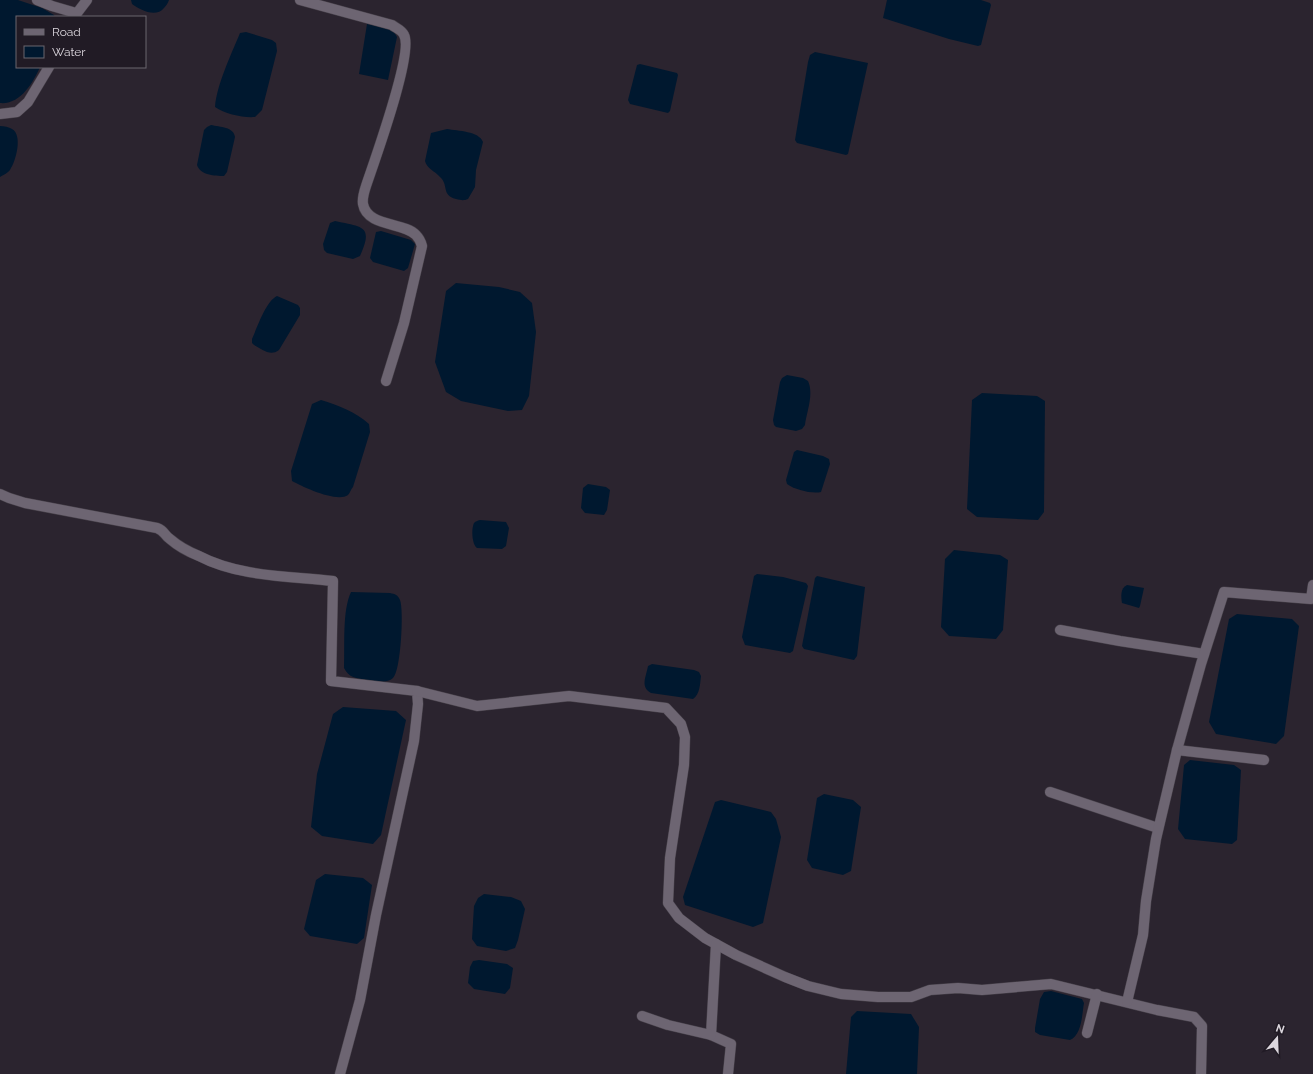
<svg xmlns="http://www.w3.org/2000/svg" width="1313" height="1074" viewBox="0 0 1313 1074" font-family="Raleway,sans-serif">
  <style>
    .water { fill: #00182f }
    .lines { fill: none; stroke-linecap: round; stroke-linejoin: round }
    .minor-casing { stroke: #47414a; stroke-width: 11 }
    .minor { stroke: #6d6572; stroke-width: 10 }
  </style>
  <rect width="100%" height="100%" fill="#2b242f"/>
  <g class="water">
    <path d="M0,0H18L42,8L54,15L55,17H17V67H40C33,83 20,105 0,103Z"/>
    <path d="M131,0H169C168,3 166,6 164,8C156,18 140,10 132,4Z"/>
    <path d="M887,0H981L990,3L991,5L981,45L978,46L949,39L883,18Z"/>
    <path d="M367,24L387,28L394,32L397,37L388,80L359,74Z"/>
    <path d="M246,32L272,40L276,43L277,51L262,110L255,117C243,118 225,114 215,107C217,84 231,55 240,33Z"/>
    <path d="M815,52L868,63L848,154L846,155L797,143L795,140L808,62L810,55Z"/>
    <path d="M640,64L677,73L678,75L670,111L668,113L630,104L628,100L637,65Z"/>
    <path d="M211,125C220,127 234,127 235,137L227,172L224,176C215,176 200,175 197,165L204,130L207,127Z"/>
    <path d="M0,126C4,126 9,127 12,129C23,135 16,161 10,170C8,173 3,175 0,177Z"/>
    <path d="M447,129C458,131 479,131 483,142L476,170L475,187L468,199C463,201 461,200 456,199C441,195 449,185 440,177C435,171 427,169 425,161L431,133Z"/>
    <path d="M335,221C362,227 374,225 360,256L353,259L327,253L324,250L323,244L330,223Z"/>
    <path d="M381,231L411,240L415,244L408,268L404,271L373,262L370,258L376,232Z"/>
    <path d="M456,283L499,287L520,292L532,303L536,332L529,396L522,410L508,411L461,401L446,392L435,362L446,291Z"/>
    <path d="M277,296L298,305L300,308V315L279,350C270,357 262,349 254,345L252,343V339C257,328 266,301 277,296Z"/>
    <path d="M787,375L803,378L808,381C814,394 807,411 805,425L802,429L796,431L776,427L774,425L773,420L780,382L782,378Z"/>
    <path d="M982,393L1037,396L1045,401L1044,512L1038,520L977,517L967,509L972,400Z"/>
    <path d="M321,400C338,405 356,412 369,424L370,432L353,487C351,489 350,493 348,495C337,503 303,487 292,481L291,471L312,404Z"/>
    <path d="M797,450L823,456L829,459L830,464L821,492C812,494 795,490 787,484L786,480L794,452Z"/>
    <path d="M588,484L606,487L610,490L607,510L604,515L585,513L581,508L583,488Z"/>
    <path d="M480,520L506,522L509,528L506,546L502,549L477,548C472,545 471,529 474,523C476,521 477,521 480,520Z"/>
    <path d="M954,550L1000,555L1008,560L1003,630L996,639L949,636L941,627L945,559Z"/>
    <path d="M757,574L783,577L806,583L808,586L793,651L790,653L745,645L742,637L754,576Z"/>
    <path d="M817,576L865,587L857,656L854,660L804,649L802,646L815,578Z"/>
    <path d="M1127,585L1144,588L1140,606L1139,608L1122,603C1121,597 1120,588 1127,585Z"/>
    <path d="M351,592L390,593C395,594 398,595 400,600C404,609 401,671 393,678C387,684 375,681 367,680C356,678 349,678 344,668C345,646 342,611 351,592Z"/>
    <path d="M1237,614L1292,619L1299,626L1284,736L1276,744L1216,734L1209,722L1229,619Z"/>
    <path d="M652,664L694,670L699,672L701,676C700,684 700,694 693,699L651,693C640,687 646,677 648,666Z"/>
    <path d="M343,707L396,711L406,720L381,835L373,844L322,836L311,827L317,774L333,714Z"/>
    <path d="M1190,760L1234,765L1241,770L1237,840L1232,844L1185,839L1178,829L1184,765Z"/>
    <path d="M824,794L853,800L861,807L851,871L843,875L812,868L807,860L817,798Z"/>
    <path d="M721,800L771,812L776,819L781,837L763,923L753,927L685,905L683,897L715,802Z"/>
    <path d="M325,874L363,878L372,885L364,938L357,944L310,936L304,929L316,880Z"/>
    <path d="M484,894L511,897L521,901L525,909L518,940L515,948L506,951L477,946L472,939L474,906L478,898Z"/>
    <path d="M479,960L507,964L513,968L510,988L505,994L474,989L468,983L470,967L473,961Z"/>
    <path d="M1051,991L1082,999L1084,1003C1082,1014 1082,1035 1070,1040L1040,1035L1035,1032V1028L1040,999L1044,992Z"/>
    <path d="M857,1011L911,1014L919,1027L917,1074H846L851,1017Z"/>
  </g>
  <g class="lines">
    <g class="minor-casing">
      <g id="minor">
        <path d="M37,0L52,6L76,13"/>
        <path d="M300,0L392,25C396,28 402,30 404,35C414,52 374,162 366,186C364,192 362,198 363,204C367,227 404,222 416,235C419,238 421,242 422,246L404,323L386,381"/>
        <path d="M74,17L87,0"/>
        <path d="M0,114L17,112L28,102L49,67"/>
        <path d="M0,494L9,498L25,503L157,528C165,531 164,535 170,539C178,546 189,552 199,556C239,577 289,576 333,581L331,681L417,691L418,704L414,741L376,915L360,1000L340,1074"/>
        <path d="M1060,630L1120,641L1204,654"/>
        <path d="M417,691L477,706L569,696L666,708L681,724L685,737L684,765L670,858L668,903L679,918L705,938L736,955L785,977L808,986L841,994L878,997H911L930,990L958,988L982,990L1051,984L1157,1010L1194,1017L1202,1026L1201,1074"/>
        <path d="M1177,750L1264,760"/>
        <path d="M1050,792L1158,828"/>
        <path d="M716,944L711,1035L731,1044L728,1074"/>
        <path d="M1127,1002L1143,935L1146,901L1156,839L1177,750L1201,664L1224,592L1311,599L1313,585"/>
        <path d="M642,1016L668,1025L711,1035"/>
        <path d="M1087,1033L1097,994"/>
      </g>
    </g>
    <use href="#minor" class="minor"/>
  </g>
  <rect x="16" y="16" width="130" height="52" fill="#211b25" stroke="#6b666f"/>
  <rect x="24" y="29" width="20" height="6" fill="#6d6572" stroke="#6b666f"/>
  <text x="52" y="36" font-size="12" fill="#dbd6dd">Road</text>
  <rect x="24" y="46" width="20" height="12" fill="#00182f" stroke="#6b666f"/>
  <text x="52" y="56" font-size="12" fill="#dbd6dd">Water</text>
  <g transform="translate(1277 1038) rotate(19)" stroke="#211b25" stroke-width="3" paint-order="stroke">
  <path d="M0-3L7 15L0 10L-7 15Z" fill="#dbd6dd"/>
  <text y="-6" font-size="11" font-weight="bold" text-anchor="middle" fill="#dbd6dd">N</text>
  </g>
</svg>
